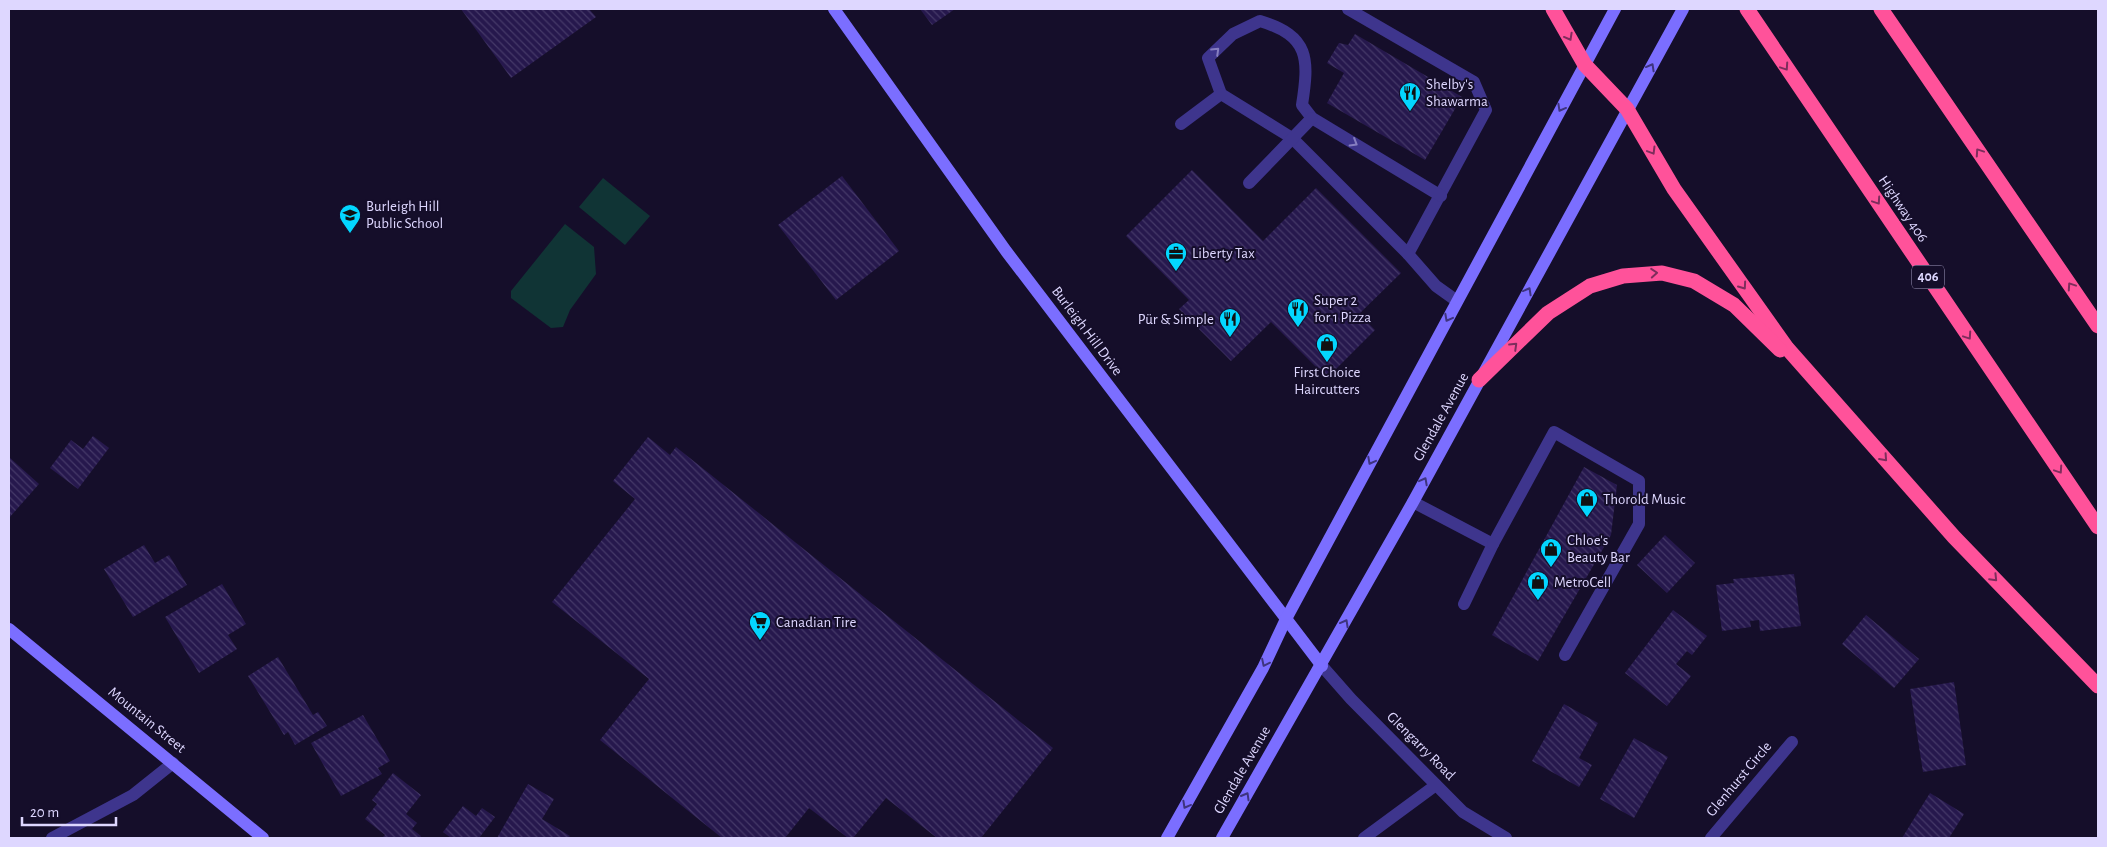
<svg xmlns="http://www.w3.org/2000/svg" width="2107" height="847" viewBox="0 0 2107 847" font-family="'Alegreya Sans',sans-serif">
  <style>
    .park { fill: #103435 }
    .building { fill: url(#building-back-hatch) }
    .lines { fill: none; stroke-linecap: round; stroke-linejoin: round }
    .lane { stroke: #3e358d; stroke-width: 12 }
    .street { stroke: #3e358d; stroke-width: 12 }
    .secondary { stroke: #7b6eff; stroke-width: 12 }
    .highway { stroke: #ff529a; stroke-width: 15 }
    .oneway { stroke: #7e2d5c }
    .oneway2 { stroke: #867ec0 }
    .oneway3 { stroke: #3e347f }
    .labels { text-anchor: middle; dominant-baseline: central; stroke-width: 4; stroke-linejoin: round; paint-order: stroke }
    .shield { fill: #150e2a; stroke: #a29bbf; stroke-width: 1 }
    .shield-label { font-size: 14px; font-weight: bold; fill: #ded7ff }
    .poi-label { font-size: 15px; fill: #ded7ff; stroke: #150e2a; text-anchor: start }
    .street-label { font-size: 15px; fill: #ded7ff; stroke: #150e2a }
  </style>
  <defs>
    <pattern id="building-back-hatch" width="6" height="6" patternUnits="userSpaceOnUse" patternTransform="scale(1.25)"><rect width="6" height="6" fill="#26184d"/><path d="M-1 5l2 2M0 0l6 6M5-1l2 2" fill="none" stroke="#453968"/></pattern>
  </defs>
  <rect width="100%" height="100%" fill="#150e2a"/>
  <g class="park">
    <path d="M603,178L650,216L625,245L579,207Z"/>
    <path d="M565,224L594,247L596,274L570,310L563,327L551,328L511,298V291Z"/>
  </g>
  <g class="building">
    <path d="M461,9H589L596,17L511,78Z"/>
    <path d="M920,9H955L932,25Z"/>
    <path d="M1355,34L1462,97L1425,160L1327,103L1344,73L1327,63L1339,43L1348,45Z"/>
    <path d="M1192,170L1263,241L1316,188L1401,273L1359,314L1375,330L1327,378L1271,322L1231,361L1179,309L1189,300L1126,236Z"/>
    <path d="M842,176L899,251L836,300L778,225Z"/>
    <path d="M93,436L109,448L78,489L50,468L71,440L83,449Z"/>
    <path d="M648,437L670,455L676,447L1053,748L981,838H937L886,798L853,838H848L809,808L785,838H722L600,740L649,679L552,602L635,499L613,481Z"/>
    <path d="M9,457L39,484L9,518Z"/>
    <path d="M1584,467L1617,485L1611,535L1538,661L1492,635Z"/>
    <path d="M1665,535L1695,563L1667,593L1637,565Z"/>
    <path d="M144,545L155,563L169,555L187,585L133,617L104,569Z"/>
    <path d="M1794,574L1801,626L1760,631L1759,620L1750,621L1751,627L1722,631L1716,585L1734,583L1733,579Z"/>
    <path d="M222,584L246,624L228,635L237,649L199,673L165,617Z"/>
    <path d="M1673,610L1707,636L1692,655L1687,651L1676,664L1691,676L1667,706L1625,673Z"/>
    <path d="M1866,615L1919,659L1894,688L1842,644Z"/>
    <path d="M278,657L313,715L318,712L327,726L295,745L288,732L284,735L248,676Z"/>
    <path d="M1954,682L1966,765L1923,772L1910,689Z"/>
    <path d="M1564,704L1598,723L1579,758L1592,765L1579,787L1532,761Z"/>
    <path d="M363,715L390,761L378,768L382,774L341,796L311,743Z"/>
    <path d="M1634,738L1668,757L1634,818L1600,799Z"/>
    <path d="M393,773L421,795L406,814L417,823L412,829L421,836L420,838H382L385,835L365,819L377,804L372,800Z"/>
    <path d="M528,784L554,799L542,819L570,836L568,838H497Z"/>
    <path d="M1930,793L1964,814L1949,838H1902Z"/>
    <path d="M463,806L476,816L482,808L495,817L479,838H451L443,832Z"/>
  </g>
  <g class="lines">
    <g class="lane">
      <path d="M1348,9L1474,82L1486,110L1408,254"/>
      <path d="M1221,94L1208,58L1233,34L1260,21C1310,36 1309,59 1302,105L1312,118L1441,196"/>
      <path d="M1181,124L1221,94L1292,138L1408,254L1436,286L1457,301"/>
      <path d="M1249,183L1312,118"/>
      <path d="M1413,502L1493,544L1464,604"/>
      <path d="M1493,544L1554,432L1639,481V524L1565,655"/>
      <path d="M1364,838L1436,785"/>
    </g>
    <g class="street">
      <path d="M1322,666L1351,699L1463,812L1506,838"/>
      <path d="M52,838L133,795L173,763"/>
      <path d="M1711,838L1792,742"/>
    </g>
    <g class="secondary">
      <path d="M834,9L1006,251L1322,666"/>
      <path d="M9,629L263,838"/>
      <path d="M1167,838L1263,668L1286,619L1615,9"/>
      <path d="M1222,838L1413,502L1683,9"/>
    </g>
    <g class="highway">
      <path d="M1553,9L1585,65L1627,109L1674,189L1787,348L1954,537L2098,686"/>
      <path d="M1747,9L2098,527"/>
      <path d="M1881,9L2098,326"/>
      <path d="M1479,380L1548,313L1590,286L1623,276L1662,273L1694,281L1734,305L1780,350"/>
    </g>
  </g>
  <defs><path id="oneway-chevron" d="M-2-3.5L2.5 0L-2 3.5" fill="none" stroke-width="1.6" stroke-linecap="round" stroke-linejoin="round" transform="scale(1.25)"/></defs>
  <g class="oneway">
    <use href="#oneway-chevron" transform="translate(1569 37) rotate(61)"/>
    <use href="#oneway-chevron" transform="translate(1785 67) rotate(56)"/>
    <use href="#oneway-chevron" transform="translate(1652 151) rotate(59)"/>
    <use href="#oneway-chevron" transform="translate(1979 152) rotate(-124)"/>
    <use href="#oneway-chevron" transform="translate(1877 201) rotate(56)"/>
    <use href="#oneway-chevron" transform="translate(1654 273) rotate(-4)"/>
    <use href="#oneway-chevron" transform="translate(1743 286) rotate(55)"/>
    <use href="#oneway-chevron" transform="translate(2071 286) rotate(-124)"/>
    <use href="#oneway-chevron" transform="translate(1968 336) rotate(56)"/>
    <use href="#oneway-chevron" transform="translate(1514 346) rotate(-44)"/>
    <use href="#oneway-chevron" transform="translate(1884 458) rotate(48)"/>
    <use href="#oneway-chevron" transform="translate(2059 470) rotate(56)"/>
    <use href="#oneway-chevron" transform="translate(1994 578) rotate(46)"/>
  </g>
  <g class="oneway2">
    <use href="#oneway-chevron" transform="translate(1216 51) rotate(-44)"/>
    <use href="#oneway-chevron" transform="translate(1354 143) rotate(31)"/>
  </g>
  <g class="oneway3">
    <use href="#oneway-chevron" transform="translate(1651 67) rotate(-61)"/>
    <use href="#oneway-chevron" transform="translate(1561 108) rotate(119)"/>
    <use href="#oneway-chevron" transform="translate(1528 291) rotate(-61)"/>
    <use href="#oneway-chevron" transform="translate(1448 318) rotate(118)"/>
    <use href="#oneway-chevron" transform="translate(1371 461) rotate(118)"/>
    <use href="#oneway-chevron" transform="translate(1424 481) rotate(-62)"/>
    <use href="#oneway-chevron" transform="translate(1345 623) rotate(-61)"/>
    <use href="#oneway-chevron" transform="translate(1265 663) rotate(116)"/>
    <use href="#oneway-chevron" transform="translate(1246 796) rotate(-60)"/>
    <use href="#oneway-chevron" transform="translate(1186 805) rotate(119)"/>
  </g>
  <defs>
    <g id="restaurant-pin" transform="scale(1.125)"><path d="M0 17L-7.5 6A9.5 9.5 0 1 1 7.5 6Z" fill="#03d6ff" stroke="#150e2a"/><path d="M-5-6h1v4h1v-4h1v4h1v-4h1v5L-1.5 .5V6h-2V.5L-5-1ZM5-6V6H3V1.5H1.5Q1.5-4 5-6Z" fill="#111"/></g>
    <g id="school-pin" transform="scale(1.125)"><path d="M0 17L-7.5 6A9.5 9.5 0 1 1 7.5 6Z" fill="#03d6ff" stroke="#150e2a"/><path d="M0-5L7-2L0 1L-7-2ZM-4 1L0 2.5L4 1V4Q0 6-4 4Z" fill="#111"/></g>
    <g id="office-pin" transform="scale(1.125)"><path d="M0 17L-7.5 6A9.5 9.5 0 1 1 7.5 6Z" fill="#03d6ff" stroke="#150e2a"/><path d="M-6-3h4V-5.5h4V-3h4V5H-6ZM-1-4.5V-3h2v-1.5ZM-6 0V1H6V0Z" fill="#111"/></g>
    <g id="shop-pin" transform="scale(1.125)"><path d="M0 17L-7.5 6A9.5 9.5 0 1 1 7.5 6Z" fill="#03d6ff" stroke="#150e2a"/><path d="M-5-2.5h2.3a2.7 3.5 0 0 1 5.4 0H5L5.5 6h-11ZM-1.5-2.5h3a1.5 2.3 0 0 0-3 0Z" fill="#111"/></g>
    <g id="supermarket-pin" transform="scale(1.125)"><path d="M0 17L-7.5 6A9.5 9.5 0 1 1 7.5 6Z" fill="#03d6ff" stroke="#150e2a"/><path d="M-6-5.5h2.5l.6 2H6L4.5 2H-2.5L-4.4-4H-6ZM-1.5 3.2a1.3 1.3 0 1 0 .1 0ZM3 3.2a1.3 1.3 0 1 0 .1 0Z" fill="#111"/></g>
  </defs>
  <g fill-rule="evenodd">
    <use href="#restaurant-pin" x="1410" y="93"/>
    <use href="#school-pin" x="350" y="215"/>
    <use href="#office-pin" x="1176" y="253"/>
    <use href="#restaurant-pin" x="1298" y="309"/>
    <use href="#restaurant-pin" x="1230" y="319"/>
    <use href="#shop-pin" x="1327" y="344"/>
    <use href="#shop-pin" x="1587" y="499"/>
    <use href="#shop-pin" x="1551" y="549"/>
    <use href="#shop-pin" x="1538" y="582"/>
    <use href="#supermarket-pin" x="760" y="622"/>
  </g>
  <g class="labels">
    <rect class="shield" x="1912" y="265.5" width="32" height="23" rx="4"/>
    <g class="shield-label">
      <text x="1928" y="277">406</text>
    </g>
    <g class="poi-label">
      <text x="1426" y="84">Shelby's<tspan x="1426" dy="17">Shawarma</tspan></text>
      <text x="366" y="206">Burleigh Hill<tspan x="366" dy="17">Public School</tspan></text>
      <text x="1192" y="253">Liberty Tax</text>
      <text x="1314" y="300">Super 2<tspan x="1314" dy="17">for 1 Pizza</tspan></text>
      <text x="1214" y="319" text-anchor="end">Pür &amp; Simple</text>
      <text x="1327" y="372" text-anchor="middle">First Choice<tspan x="1327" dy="17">Haircutters</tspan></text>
      <text x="1603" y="499">Thorold Music</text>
      <text x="1567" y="540">Chloe's<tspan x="1567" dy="17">Beauty Bar</tspan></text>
      <text x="1554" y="582">MetroCell</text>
      <text x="776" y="622">Canadian Tire</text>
    </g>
    <g class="street-label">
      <text transform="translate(1903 209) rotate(56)">Highway 406</text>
      <text transform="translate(1087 331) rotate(53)">Burleigh Hill Drive</text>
      <text transform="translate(1441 417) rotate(-61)">Glendale Avenue</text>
      <text transform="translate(147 720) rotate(39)">Mountain Street</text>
      <text transform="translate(1421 746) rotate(45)">Glengarry Road</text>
      <text transform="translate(1242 770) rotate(-60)">Glendale Avenue</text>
      <text transform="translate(1739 779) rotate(-50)">Glenhurst Circle</text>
    </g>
  </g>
  <rect width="2107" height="847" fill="none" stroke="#ded7ff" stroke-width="20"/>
  <path d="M22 817v8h94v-8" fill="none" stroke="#ded7ff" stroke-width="2.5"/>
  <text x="30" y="817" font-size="15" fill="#ded7ff" stroke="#150e2a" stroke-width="4" paint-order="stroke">20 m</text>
</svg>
